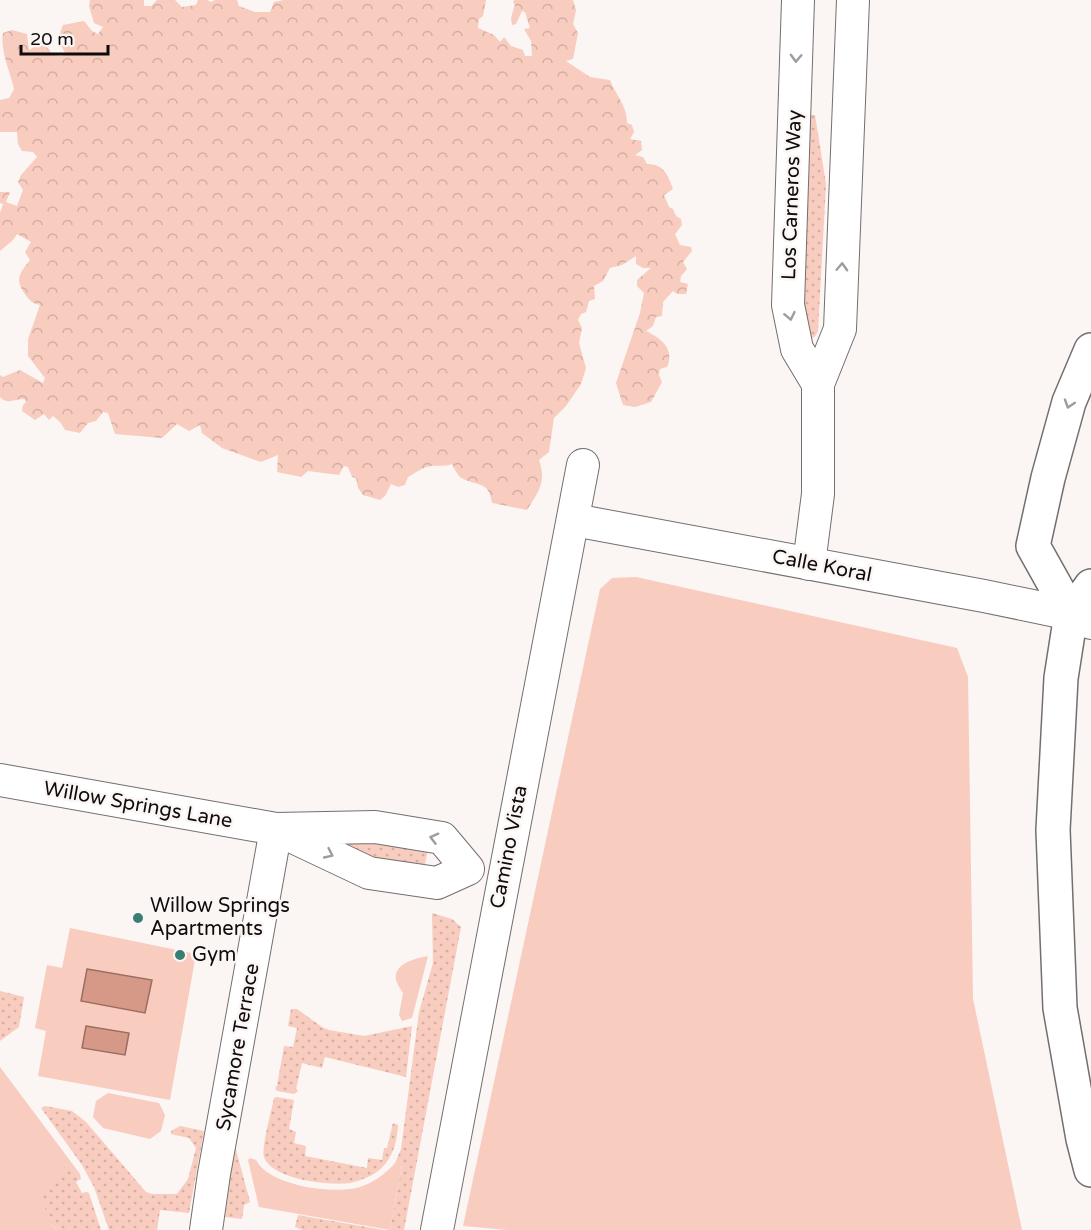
<svg xmlns="http://www.w3.org/2000/svg" width="1091" height="1230" viewBox="0 0 1091 1230" font-family="'Varela Round',sans-serif">
  <style>
    .green { fill: #f8ccbf }
    .forest { fill: url(#forest-crowns) }
    .garden { fill: url(#garden-dots) }
    .water { fill: #d69987; stroke: #9a6e62; stroke-width: 1.5 }
    .lines { fill: none; stroke-linecap: round; stroke-linejoin: round }
    .minor-casing { stroke: #746f6e; stroke-width: 34 }
    .major-casing { stroke: #746f6e; stroke-width: 36 }
    .minor { stroke: #fff; stroke-width: 32 }
    .major { stroke: #fff; stroke-width: 33 }
    .oneway { stroke: #9e9d9d }
    .poi-dot { fill: #397e75; stroke: #fbf5f4; stroke-width: 2 }
    .labels { text-anchor: middle; dominant-baseline: central; stroke-width: 5; stroke-linejoin: round; paint-order: stroke }
    .street-label { font-size: 20px; fill: #0d0b0b; stroke: #fbf5f4 }
    .poi-label { font-size: 20px; fill: #0d0b0b; stroke: #fbf5f4; text-anchor: start }
  </style>
  <defs>
    <pattern id="forest-crowns" width="20" height="18" patternUnits="userSpaceOnUse" patternTransform="scale(1.5)"><rect width="20" height="18" fill="#f8ccbf"/><path d="M2 6a3 3 0 1 1 6 0M12 15a3 3 0 1 1 6 0" fill="none" stroke="#d3aea3"/></pattern>
    <pattern id="garden-dots" width="8" height="8" patternUnits="userSpaceOnUse" patternTransform="scale(1.5)"><rect width="8" height="8" fill="#f8ccbf"/><path d="M2 2h.1M6 6h.1" fill="none" stroke="#d3aea3" stroke-width="1.8" stroke-linecap="round"/></pattern>
  </defs>
  <rect width="100%" height="100%" fill="#fbf5f4"/>
  <g class="green">
    <path d="M636,577L957,648L968,677L973,999L1022,1230H508L463,1226L600,589L612,578Z"/>
    <path d="M70,928L196,954L170,1100L38,1076L46,1031L35,1028L47,965L62,968Z"/>
    <path d="M428,956L412,1018L402,1021L399,1015L403,993C401,990 397,984 396,980C393,963 417,958 428,956Z"/>
    <path d="M0,1067L80,1174L81,1179L79,1180L68,1163L52,1225L57,1230H0Z"/>
    <path d="M108,1093L159,1103L165,1115L161,1131L150,1139L103,1128L93,1117L96,1101Z"/>
    <path d="M250,1158L256,1160C269,1186 334,1195 360,1187C375,1182 385,1174 395,1163L402,1164L390,1230L259,1207L248,1160Z"/>
  </g>
  <path class="forest" d="M90,0H144V6H151L157,0H175L182,7L196,5L198,0H207L211,2L215,0H237L239,6L255,12H270L274,2L284,0H486L483,16L479,19L478,28L494,35L500,42L504,37L511,46L523,50L525,56H532L531,41L524,29L530,28L525,12L522,11L516,24L512,25L511,18L515,4L513,3L514,0H573L576,10L573,24L578,33L573,59L566,61L590,77L610,80C616,96 627,105 627,123L632,125L634,132L630,139L641,141L642,150L635,155L643,157L647,164C664,164 668,175 673,189L664,195L669,207L673,209L676,216L681,219L682,225L675,234L680,245L691,247L692,251L683,262L687,269L681,276L680,282L688,284L686,294H677L673,291L663,302L662,316L656,317L653,326L646,331C661,338 675,349 667,367L660,369L659,375L662,382L651,402L635,407L623,405L616,383L640,313L644,293L637,286V280L651,268H643L636,264V256L622,265L610,268L603,281L594,286L595,299L589,301L586,312L581,314L578,320L582,328L579,343L586,368L581,384L566,406L554,418L549,452L539,460C547,482 538,492 527,510L492,503C489,479 475,487 460,477C457,474 454,468 452,464C444,467 440,465 432,466C423,467 415,473 408,477L405,485L398,487L391,484L385,496L380,500L363,495L358,488L356,478L352,477L348,467L344,466L339,475L308,471L301,477L277,472L278,455L261,462L222,448L202,433L200,425L189,431L177,424L162,438L115,434L108,413L103,412L96,421L88,423L80,433L65,430L60,422L53,416L49,420L44,414L35,420L22,411L23,405L26,402L24,399C15,399 7,405 0,397V375L3,377L20,370L43,383L45,378L28,356V339L40,305C32,303 30,301 25,294C14,279 20,273 30,260L25,252L31,242L17,234L13,240L0,251V213L3,204L0,203V192H10L6,202L17,206L23,190L18,182L21,175L37,157L33,152L22,151L18,144L17,132H0V100L9,98L14,89C10,71 0,51 3,33L12,30L27,34L29,50L34,47L45,44L53,55L62,56L65,53C59,42 58,36 63,25L84,21L92,31L98,34L103,27L94,23L89,6Z"/>
  <g class="garden">
    <path d="M806,115H815L826,184L818,331C816,335 815,339 809,338L798,298Z"/>
    <path d="M339,837L428,850L424,869L374,862L335,839Z"/>
    <path d="M432,913L452,919L461,927L404,1230H390L402,1165L395,1163L401,1149L419,1012L433,963Z"/>
    <path d="M0,991L24,997L19,1027L0,1041Z"/>
    <path d="M291,1009H297L322,1027L329,1030L364,1036L412,1026L406,1077L325,1057L322,1068L302,1063L296,1089L298,1091L294,1094L277,1091L275,1088L277,1086L284,1046L293,1047L297,1028L288,1026Z"/>
    <path d="M276,1097L294,1100L289,1129L296,1132L294,1143L306,1146L305,1156L367,1168L368,1158L382,1160L384,1148H387L393,1123L398,1125C397,1142 393,1159 378,1171C370,1177 359,1181 349,1183C329,1186 271,1179 264,1157C261,1148 272,1109 274,1098Z"/>
    <path d="M45,1106L72,1111L86,1122L146,1192L152,1194H177L188,1179L196,1148L189,1138L171,1134V1131L180,1126L204,1131L189,1213L160,1210L157,1230H109L94,1187L82,1165L41,1108Z"/>
    <path d="M235,1146L250,1202L244,1205L242,1219L225,1217Z"/>
    <path d="M68,1162L79,1180L76,1182L82,1193L86,1192L89,1193L101,1230H57C47,1221 45,1208 43,1196Z"/>
    <path d="M298,1215L384,1230H303L295,1227Z"/>
  </g>
  <g class="water">
    <path d="M87,969L152,980L145,1013L81,1001Z"/>
    <path d="M86,1026L129,1033L125,1055L82,1048Z"/>
  </g>
  <g class="lines">
    <g class="minor-casing">
      <g id="minor">
        <path d="M798,0L788,305L797,349L818,384"/>
        <path d="M574,520L984,596L1071,614L1091,623"/>
        <path d="M809,564L818,494V384L840,329L853,0"/>
        <path d="M0,780L276,829L375,827L442,838L468,869L437,883L369,873L276,829"/>
        <path d="M206,1230L214,1174L276,829"/>
        <path d="M437,1230L583,465"/>
      </g>
    </g>
    <g class="major-casing">
      <g id="major">
        <path d="M1091,586L1071,614L1061,678L1053,830L1060,1008L1083,1139L1091,1170"/>
        <path d="M1071,614L1033,546L1048,478L1069,402L1091,350"/>
      </g>
    </g>
    <use href="#minor" class="minor"/>
    <use href="#major" class="major"/>
  </g>
  <defs><path id="oneway-chevron" d="M-2-3.5L2.5 0L-2 3.5" fill="none" stroke-width="1.6" stroke-linecap="round" stroke-linejoin="round" transform="scale(1.5)"/></defs>
  <g class="oneway">
    <use href="#oneway-chevron" transform="translate(796 58) rotate(92)"/>
    <use href="#oneway-chevron" transform="translate(842 267) rotate(-88)"/>
    <use href="#oneway-chevron" transform="translate(790 316) rotate(78)"/>
    <use href="#oneway-chevron" transform="translate(1069 404) rotate(108)"/>
    <use href="#oneway-chevron" transform="translate(434 838) rotate(-165)"/>
    <use href="#oneway-chevron" transform="translate(329 854) rotate(25)"/>
  </g>
  <g class="poi-dot">
    <circle cx="138" cy="918" r="6"/>
    <circle cx="180" cy="955" r="6"/>
  </g>
  <g class="labels">
    <g class="street-label">
      <text transform="translate(792 195) rotate(-88)">Los Carneros Way</text>
      <text transform="translate(822 566) rotate(11)">Calle Koral</text>
      <text transform="translate(138 805) rotate(10)">Willow Springs Lane</text>
      <text transform="translate(509 847) rotate(-79)">Camino Vista</text>
      <text transform="translate(238 1047) rotate(-80)">Sycamore Terrace</text>
    </g>
    <g class="poi-label">
      <text x="150" y="906">Willow Springs<tspan x="150" dy="23">Apartments</tspan></text>
      <text x="192" y="955">Gym</text>
    </g>
  </g>
  <path d="M21 45v9h87v-9" fill="none" stroke="#0d0b0b" stroke-width="3"/>
  <text x="30" y="45" font-size="18" fill="#0d0b0b" stroke="#fbf5f4" stroke-width="4.5" paint-order="stroke">20 m</text>
</svg>
